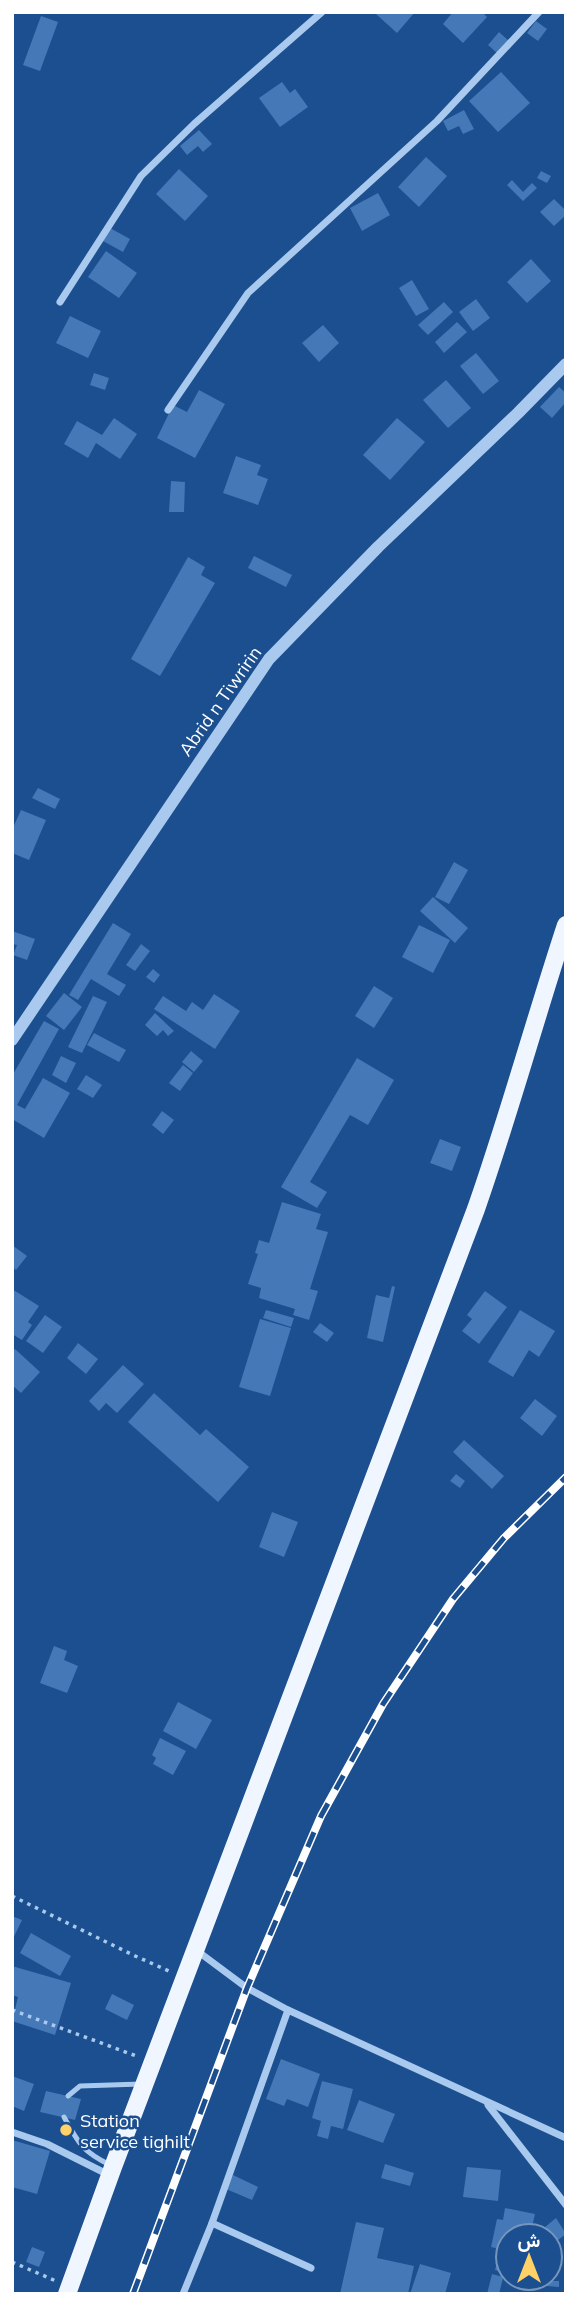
<svg xmlns="http://www.w3.org/2000/svg" width="578" height="2306" viewBox="0 0 578 2306" font-family="Mulish,Vazirmatn,sans-serif">
  <style>
    .building { fill: #4478b7 }
    .lines { fill: none; stroke-linecap: round; stroke-linejoin: round }
    .path { stroke: #a9c9ee; stroke-width: 3.5; stroke-dasharray: 3.5 5; stroke-linecap: butt }
    .service { stroke: #a9c9ee; stroke-width: 5 }
    .minor { stroke: #a9c9ee; stroke-width: 7 }
    .tertiary { stroke: #a9c9ee; stroke-width: 12 }
    .primary { stroke: #f0f6ff; stroke-width: 18 }
    .rail-casing { stroke: #fff; stroke-width: 8 }
    .rail { stroke: #1b4f8f; stroke-width: 5; stroke-dasharray: 16; stroke-linecap: butt }
    .poi-dot { fill: #ffd166; stroke: #1b4f8f; stroke-width: 2.5 }
    .labels { text-anchor: middle; dominant-baseline: central; stroke-width: 5; stroke-linejoin: round; paint-order: stroke }
    .street-label { font-size: 18px; fill: #fff; stroke: #1b4f8f }
    .poi-label { font-size: 18px; fill: #fff; stroke: #1b4f8f; text-anchor: start }
  </style>
  <rect width="100%" height="100%" fill="#1b4f8f"/>
  <g class="building">
    <path d="M377,12H415L397,33L376,14Z"/>
    <path d="M453,12H482L487,17L463,43L443,24Z"/>
    <path d="M41,16L58,22L40,71L23,65Z"/>
    <path d="M536,21L547,29L538,41L527,33Z"/>
    <path d="M499,32L509,41L497,53L488,45Z"/>
    <path d="M501,72L530,103L498,132L469,101Z"/>
    <path d="M282,82L290,93L295,89L308,107L280,127L259,98Z"/>
    <path d="M464,110L474,129L463,134L459,126L448,131L443,121Z"/>
    <path d="M199,130L212,144L203,152L198,146L187,155L180,146Z"/>
    <path d="M426,157L447,176L419,207L398,187Z"/>
    <path d="M179,169L208,196L185,221L156,194Z"/>
    <path d="M541,171L551,176L547,183L537,178Z"/>
    <path d="M512,180L523,192L532,183L537,188L523,201L507,185Z"/>
    <path d="M378,193L390,215L362,231L350,208Z"/>
    <path d="M554,199L566,211V215L554,226L540,212Z"/>
    <path d="M110,228L130,239L123,252L103,241Z"/>
    <path d="M106,251L137,273L119,298L88,277Z"/>
    <path d="M531,259L551,281L527,303L507,282Z"/>
    <path d="M412,280L429,309L416,316L399,288Z"/>
    <path d="M476,299L490,318L473,331L459,312Z"/>
    <path d="M444,302L453,312L428,335L418,325Z"/>
    <path d="M70,316L101,331L88,358L56,343Z"/>
    <path d="M457,322L467,332L444,353L435,342Z"/>
    <path d="M323,325L339,343L319,362L302,343Z"/>
    <path d="M476,353L499,381L483,394L460,366Z"/>
    <path d="M94,373L109,378L105,390L90,385Z"/>
    <path d="M446,380L471,408L448,428L423,400Z"/>
    <path d="M559,387L566,393V402L552,418L540,407Z"/>
    <path d="M199,390L225,404L195,458L157,438L173,405L187,412Z"/>
    <path d="M114,418L137,434L120,459L96,443L88,458L64,444L77,421L102,435Z"/>
    <path d="M397,418L425,442L390,480L363,455Z"/>
    <path d="M236,456L261,465L257,475L268,479L258,505L223,493Z"/>
    <path d="M171,481L185,482L184,512H169Z"/>
    <path d="M254,556L292,575L286,587L248,568Z"/>
    <path d="M188,557L205,567L201,575L215,583L160,676L131,659Z"/>
    <path d="M38,788L60,799L55,809L32,798Z"/>
    <path d="M21,810L46,820L29,860L12,853V830Z"/>
    <path d="M454,862L468,870L449,904L435,897Z"/>
    <path d="M433,897L468,928L455,943L420,911Z"/>
    <path d="M113,923L131,934L107,974L126,985L119,996L91,979L78,1000L69,995Z"/>
    <path d="M419,925L450,940L433,973L402,957Z"/>
    <path d="M12,931L35,939L27,960L13,955L17,945L12,944Z"/>
    <path d="M141,944L150,951L135,971L126,965Z"/>
    <path d="M153,969L160,975L154,983L146,977Z"/>
    <path d="M374,986L393,998L374,1028L355,1016Z"/>
    <path d="M64,993L82,1007L64,1030L46,1016Z"/>
    <path d="M214,994L240,1011L215,1049L154,1009L163,996L186,1011L192,1002L203,1010Z"/>
    <path d="M93,996L107,1002L82,1053L68,1047Z"/>
    <path d="M155,1013L174,1031L168,1036L163,1030L157,1036L145,1025Z"/>
    <path d="M44,1021L59,1029L17,1105L25,1109L43,1078L70,1093L44,1138L12,1119V1076Z"/>
    <path d="M94,1033L126,1050L119,1062L87,1045Z"/>
    <path d="M191,1051L203,1061L194,1072L182,1062Z"/>
    <path d="M61,1056L76,1063L66,1083L52,1075Z"/>
    <path d="M357,1058L394,1080L368,1125L350,1115L310,1182L327,1192L317,1208L281,1187Z"/>
    <path d="M183,1065L193,1073L180,1091L169,1083Z"/>
    <path d="M86,1075L102,1085L93,1098L77,1089Z"/>
    <path d="M162,1111L174,1120L163,1134L152,1125Z"/>
    <path d="M440,1139L461,1147L452,1171L430,1163Z"/>
    <path d="M282,1202L321,1214L316,1229L328,1232L310,1289L318,1291L309,1320L293,1315L295,1309L259,1298L261,1288L248,1284L258,1254L255,1253L259,1240L269,1243Z"/>
    <path d="M12,1245L27,1256L16,1270L12,1267Z"/>
    <path d="M392,1286L395,1287L383,1342L367,1338L376,1295L389,1298Z"/>
    <path d="M12,1289L39,1306L28,1322L32,1325L22,1340L12,1334Z"/>
    <path d="M485,1291L507,1307L479,1344L462,1331L472,1319L467,1315Z"/>
    <path d="M266,1310L294,1318L291,1327L263,1318Z"/>
    <path d="M520,1310L555,1331L539,1357L529,1350L513,1377L488,1362Z"/>
    <path d="M45,1315L62,1327L43,1353L26,1341Z"/>
    <path d="M260,1319L291,1328L270,1396L239,1387Z"/>
    <path d="M320,1323L334,1333L327,1342L313,1332Z"/>
    <path d="M78,1343L98,1359L86,1374L67,1358Z"/>
    <path d="M15,1349L40,1372L21,1393L12,1385V1353Z"/>
    <path d="M123,1365L144,1384L117,1413L106,1403L99,1411L89,1401Z"/>
    <path d="M154,1393L200,1435L206,1429L249,1467L218,1502L128,1422Z"/>
    <path d="M535,1399L557,1416L542,1436L520,1418Z"/>
    <path d="M464,1440L504,1476L492,1489L453,1452Z"/>
    <path d="M456,1474L465,1481L460,1488L450,1481Z"/>
    <path d="M272,1512L298,1522L284,1557L259,1547Z"/>
    <path d="M54,1646L67,1651L64,1660L78,1666L67,1693L40,1683Z"/>
    <path d="M178,1702L212,1720L196,1749L163,1731Z"/>
    <path d="M160,1738L186,1751L173,1775L153,1764L156,1758L152,1755Z"/>
    <path d="M12,1916L22,1920L12,1941Z"/>
    <path d="M31,1933L71,1956L60,1976L20,1953Z"/>
    <path d="M12,1966L71,1983L55,2035L12,2021L18,1997L12,1995Z"/>
    <path d="M112,1994L134,2005L127,2020L105,2009Z"/>
    <path d="M281,2059L320,2074L308,2107L287,2099L284,2106L266,2099Z"/>
    <path d="M12,2076L34,2084L24,2111L12,2106Z"/>
    <path d="M322,2081L353,2089L343,2129L331,2126L328,2139L317,2136L321,2121L312,2118Z"/>
    <path d="M46,2091L81,2099L75,2120L40,2112Z"/>
    <path d="M359,2100L395,2114L383,2143L347,2130Z"/>
    <path d="M12,2140L50,2151L37,2194L12,2187Z"/>
    <path d="M385,2164L414,2173L410,2186L381,2178Z"/>
    <path d="M467,2167L501,2170L498,2201L463,2197Z"/>
    <path d="M233,2175L258,2187L252,2200L226,2189Z"/>
    <path d="M505,2208L535,2214L530,2236H508V2251L491,2247L497,2219L503,2220Z"/>
    <path d="M556,2218L566,2234L550,2246V2236H542L539,2232Z"/>
    <path d="M356,2222L384,2228L377,2258L414,2266L408,2294H340Z"/>
    <path d="M32,2247L45,2252L39,2267L26,2262Z"/>
    <path d="M500,2251L508,2254L505,2266H508V2278H515L514,2281L503,2278L499,2294H487L492,2274L503,2277L504,2272L495,2270Z"/>
    <path d="M550,2263H555L553,2281H559V2287L522,2284V2278H550Z"/>
    <path d="M420,2264L451,2273L445,2294H410Z"/>
  </g>
  <g class="lines">
    <g class="path">
      <path d="M12,1896L133,1955L171,1972"/>
      <path d="M12,2010L139,2057"/>
      <path d="M12,2262L56,2281"/>
    </g>
    <g class="service">
      <path d="M68,2096L80,2086L141,2084"/>
      <path d="M64,2117C79,2144 82,2151 110,2165"/>
    </g>
    <g class="minor">
      <path d="M60,302L141,176L194,124L322,12"/>
      <path d="M168,410L248,293L437,121L539,12"/>
      <path d="M196,1950L247,1988L288,2010L566,2138"/>
      <path d="M488,2105L566,2205"/>
      <path d="M12,2132L47,2144L109,2175"/>
      <path d="M212,2223L311,2268"/>
      <path d="M183,2294L212,2223L288,2010"/>
    </g>
    <path class="tertiary" d="M12,1040L269,659L378,547L518,413L566,364"/>
    <path class="primary" d="M67,2294L113,2167L476,1209C509,1115 535,1019 566,925"/>
    <g class="rail-casing">
      <path id="rail" d="M133,2294L247,1988L321,1816L383,1704L453,1599L504,1538L566,1477"/>
    </g>
    <use href="#rail" class="rail"/>
  </g>
  <circle class="poi-dot" cx="66" cy="2130" r="7"/>
  <g class="labels">
    <g class="street-label">
      <text transform="translate(220 701) rotate(-55)">Abrid n Tiwririn</text>
    </g>
    <g class="poi-label">
      <text x="80" y="2120">Station<tspan x="80" dy="21">service tighilt</tspan></text>
    </g>
  </g>
  <rect width="578" height="2306" fill="none" stroke="#ffffff" stroke-width="28"/>
  <g transform="translate(529 2257)"><circle r="33" fill="#1b4f8f" stroke="#7695bc" stroke-width="2"/>
  <path d="M0-5L12 26L0 18L-12 26Z" fill="#ffd166"/>
  <text y="-10" font-size="19" font-weight="bold" text-anchor="middle" fill="#ffffff">ش</text>
  </g>
</svg>
